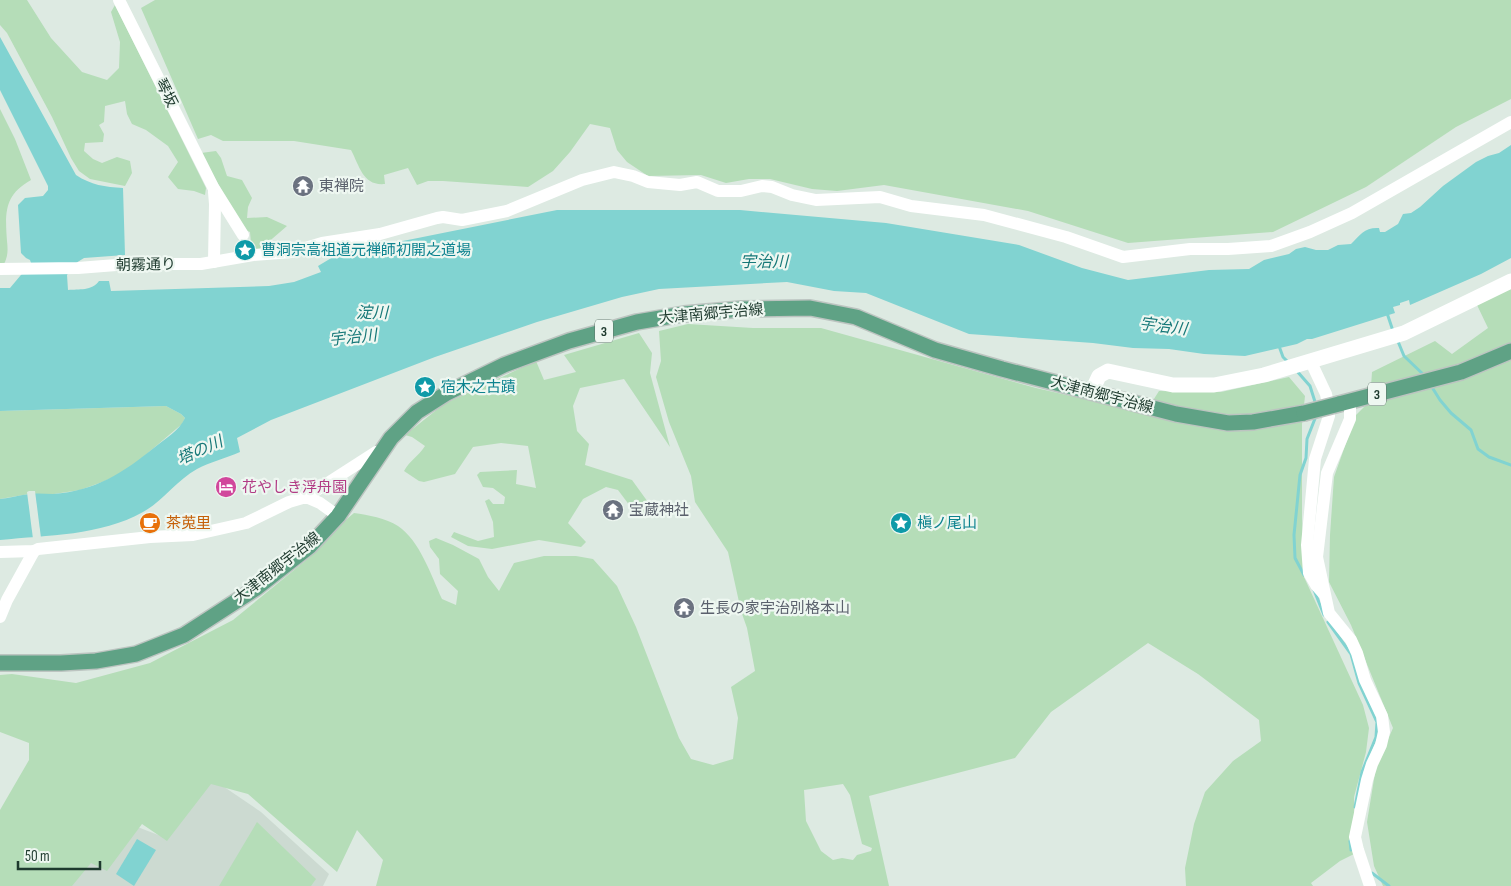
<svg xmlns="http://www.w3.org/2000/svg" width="1511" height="886" viewBox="0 0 1511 886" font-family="'Sofia Sans Condensed','Noto Sans JP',sans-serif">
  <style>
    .built { fill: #ccdad1 }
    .green { fill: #b5ddb8; fill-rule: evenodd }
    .water { fill: #81d3d1 }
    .pier { fill: #ddeae2 }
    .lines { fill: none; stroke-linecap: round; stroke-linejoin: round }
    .stream { stroke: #81d3d1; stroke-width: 3 }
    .primary-casing { stroke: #bcc4c0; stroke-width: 18 }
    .minor { stroke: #fff; stroke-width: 12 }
    .tertiary { stroke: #fff; stroke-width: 15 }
    .primary { stroke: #5fa285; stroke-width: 15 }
    .primary-bridge-casing { stroke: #bcc4c0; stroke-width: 18; stroke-linecap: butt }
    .primary-bridge { stroke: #5fa285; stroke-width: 15 }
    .labels { text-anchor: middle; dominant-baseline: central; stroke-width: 4.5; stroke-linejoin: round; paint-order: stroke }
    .shield { fill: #eef7f1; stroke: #5c7368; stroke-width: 1 }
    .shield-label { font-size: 14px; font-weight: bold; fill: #1e3a2e }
    .street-label { font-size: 15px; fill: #1e3a2e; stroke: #eef7f1 }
    .worship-label { font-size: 15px; fill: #5b616d; stroke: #eef7f1; text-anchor: start }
    .culture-label { font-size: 15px; fill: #0d838f; stroke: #eef7f1; text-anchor: start }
    .hotel-label { font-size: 15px; fill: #b23c85; stroke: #eef7f1; text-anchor: start }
    .food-label { font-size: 15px; fill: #c56008; stroke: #eef7f1; text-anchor: start }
    .water-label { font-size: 16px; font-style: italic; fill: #167878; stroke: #eef7f1 }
  </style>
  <rect width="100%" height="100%" fill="#ddeae2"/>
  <path class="built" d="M208,776L261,812L329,874L323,886H64L91,859L135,826L166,838Z"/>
  <g class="green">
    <path d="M0,0H27L51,38L82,72L107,80L119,68L120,42L111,12L115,5L206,188L205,195L194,191L178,189L168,177L178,162L168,146L146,130L132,124L127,114L125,101L105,106L104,122L99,125L104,134L103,142L85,143L84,151L93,159L102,163L117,157L130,161L132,173L125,186L90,179L79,171L71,158L52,117L7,33L0,25Z"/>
    <path d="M155,0H1511V99L1456,127L1366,187L1273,232L1128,243L1028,211L884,185L837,191L812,189L770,179H749L726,183L701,175L648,176L627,162L617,150L610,128L590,124L570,152L553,171L528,187L443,181H428L417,185L408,168L384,175L385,184C363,186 360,167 351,150L294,141H223L211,135L198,139L141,8Z"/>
    <path d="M0,109L15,139L31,180C4,195 5,213 7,241C8,250 8,256 4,264H0Z"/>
    <path d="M216,151L221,158L227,176L242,180L252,198L248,207L247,218L267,217L287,226L258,251L251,243L250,232L243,229L201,153Z"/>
    <path d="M1511,279V886H1383L1374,866L1367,822L1376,767L1393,728L1351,625L1329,582L1330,535L1334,477L1356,415L1370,401L1372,372L1435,341L1452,354L1488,328L1477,305Z"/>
    <path d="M688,324L753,328H821L1036,388L1145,413L1159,391L1221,392L1289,377L1305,396L1302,424V518L1304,577L1363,705L1369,728L1366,752L1354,797V854L1340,861L1311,883L1313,886H1186L1185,868L1194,824L1205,792L1233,761L1261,741L1259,720L1198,674L1148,643L1051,712L1015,758L869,796L889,886H376L383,860L357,830L337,872L248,794L211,784L167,841L142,824L107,871L91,863L72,886H0V810L29,760V743L0,732V675L12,674L76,683L150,663L233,620L310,557L336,528L354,513C368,515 386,518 398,526C420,541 431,575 442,599L456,605L458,591L440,574L439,559L430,547L429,541L436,538L453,545L479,559L488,577L499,591L514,563L544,556H576L593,559L617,586L636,627L679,738L691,759L713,765L733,759L738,718L731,687L755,671L747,628L741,611L728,552L695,502L691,476L669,422L656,377L661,361L659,331ZM843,784L850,795L862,844L872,848L871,851L857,855L853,860L842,858L833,860L821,851L806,821L804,790Z"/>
    <path d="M639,333L652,353L650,373L670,447L624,379L580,388L573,406L577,431L589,444L585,465L632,480L653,509L639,518L618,490L606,487L583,499L568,523L586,542L581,547L539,540L492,549L468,546L451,537L454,532L478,541L494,537L493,522L485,501L489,499L493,504H504L505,497L493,488L483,487L477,475L480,472L517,470L516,484L536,488L528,446L501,443L473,447L455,474L424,482L419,481L404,471C410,460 418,457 425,446L412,437L405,435L444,404L536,361L544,380L576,372L564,355Z"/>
    <path d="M166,406L181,414L185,418L182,424L136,463L120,474L105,481L80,490L54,494H29L0,499V411Z"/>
    <path d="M257,822L316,879L311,886H219Z"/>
  </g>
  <g class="water">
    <path d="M0,37L76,175C91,185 105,187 123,188L125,255L84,258L76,263L67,275L68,290C79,289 92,291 99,281H109L111,291L269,286L294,282L321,272L318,266L338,254L557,210H740L886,223L1019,245L1082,268L1128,280L1209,270L1249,269L1264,260L1289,254L1296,249L1305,247L1316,250H1328L1338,245L1351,244C1360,235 1365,227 1379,228L1380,232H1385L1398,224L1403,214L1411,213L1420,207L1443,186L1476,162L1488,156L1499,153L1511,145V258L1481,274L1410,305L1409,300L1400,303V305L1393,307L1395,313L1312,339H1307L1297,344L1245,356L1204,354L1169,349L1133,348L1093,343L969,334L866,293L834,291L787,282L659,289L622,297L537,322L435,357L271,420L237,438L240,452C226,458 210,462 197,469C177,480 163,501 143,512C100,536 48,535 0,540V499C10,498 20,495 30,494C38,493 45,494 53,494C95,491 123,473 155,447C166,438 179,431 185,418L181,414L166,406L0,411V288H10L31,263L30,260L26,258L21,253L18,205L25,198L43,196L48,190V186L0,90Z"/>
    <path d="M137,839L156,850L134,886L116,874Z"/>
  </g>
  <path class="pier" d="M29,491H35L41,538L33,539L27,492Z"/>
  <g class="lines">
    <g class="stream">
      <path d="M1387,313L1393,331"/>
      <path d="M1397,339L1404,356L1426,377"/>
      <path d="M1279,346L1283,357L1288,362"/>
      <path d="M1296,370L1310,386L1316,405"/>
      <path d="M1430,384L1440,400L1451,413L1471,430L1478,449L1489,457L1511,465"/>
      <path d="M1304,575L1295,558L1294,535L1300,475L1306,458L1307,439L1316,416"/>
      <path d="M1314,590L1324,615"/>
      <path d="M1328,622L1351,654L1359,683L1377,722L1376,737L1362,772L1355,807"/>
      <path d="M1350,841L1351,850"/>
      <path d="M1372,873L1389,886"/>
    </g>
    <g class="primary-casing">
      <g id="primary">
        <path d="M1339,404L1461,372L1511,351"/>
        <path d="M0,663H61L96,661L136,654L184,635L255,589L310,546L338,516L391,438L417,412L447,393L504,365L569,341L637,322L684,314L741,309L810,308L856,317L935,350L1002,369L1176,414L1228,423L1253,422L1304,413"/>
      </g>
    </g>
    <g class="minor">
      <path d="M119,0L213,187L243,235"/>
      <path d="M214,192L215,204L214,262"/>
      <path d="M0,269L78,268L129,264H201L253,255L292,252L322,243L380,234L437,218L443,217L462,220L507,211L582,180L614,172L633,176L648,182L680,185L697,182L718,191H741L762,186L772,187L792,195L816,200L880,197L911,206L984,215L1066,237L1123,257L1190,249H1228L1271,246L1310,232L1352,213L1511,122"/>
      <path d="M1311,362L1326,394L1328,404L1329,416L1315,459L1307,545L1309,573L1316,585L1323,593"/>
      <path d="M1350,401V419L1327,473L1317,557L1329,613L1351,640L1357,653L1365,680L1382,716L1384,732L1381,745L1372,764L1367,780L1355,837L1358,850L1370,886"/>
      <path d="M306,497L376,452H382"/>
      <path d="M0,552L34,551L38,549L150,537L193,535L246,523L289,502L306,497L320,503L338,516"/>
      <path d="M0,617L7,600L34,551"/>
    </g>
    <path class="tertiary" d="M1092,391L1099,376L1108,371L1173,385H1214L1264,375L1404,333L1511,281"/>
    <use href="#primary" class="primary"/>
    <g class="primary-bridge-casing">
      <path id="primary-bridge" d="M1304,413L1339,404"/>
    </g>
    <use href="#primary-bridge" class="primary-bridge"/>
  </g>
  <defs>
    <g id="temple-disc" transform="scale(1.125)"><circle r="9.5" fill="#6b7280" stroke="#eef7f1"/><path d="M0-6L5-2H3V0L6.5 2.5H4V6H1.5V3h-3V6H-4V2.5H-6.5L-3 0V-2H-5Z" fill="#fff"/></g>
    <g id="sight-disc" transform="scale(1.125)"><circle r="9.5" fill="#0f9aa8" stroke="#eef7f1"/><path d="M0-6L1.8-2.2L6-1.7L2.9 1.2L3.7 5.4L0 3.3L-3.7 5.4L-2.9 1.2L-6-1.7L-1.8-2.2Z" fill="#fff"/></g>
    <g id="hotel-disc" transform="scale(1.125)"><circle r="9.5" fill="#d1479c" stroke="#eef7f1"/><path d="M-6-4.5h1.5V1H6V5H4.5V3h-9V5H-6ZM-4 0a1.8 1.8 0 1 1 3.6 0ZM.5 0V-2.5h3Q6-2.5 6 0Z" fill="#fff"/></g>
    <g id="cafe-disc" transform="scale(1.125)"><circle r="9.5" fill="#e8710a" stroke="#eef7f1"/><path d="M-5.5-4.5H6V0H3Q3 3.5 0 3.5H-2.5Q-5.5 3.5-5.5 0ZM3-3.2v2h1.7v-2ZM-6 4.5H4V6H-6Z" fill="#fff"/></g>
  </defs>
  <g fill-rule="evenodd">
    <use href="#temple-disc" x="303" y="186"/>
    <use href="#sight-disc" x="245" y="250"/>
    <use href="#sight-disc" x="425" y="387"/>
    <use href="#hotel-disc" x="226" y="487"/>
    <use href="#temple-disc" x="613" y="510"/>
    <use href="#cafe-disc" x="150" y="523"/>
    <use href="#sight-disc" x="901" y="523"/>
    <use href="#temple-disc" x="684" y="608"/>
  </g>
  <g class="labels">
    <g class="shield">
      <rect x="595" y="319.5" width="18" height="23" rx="4"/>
      <rect x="1368" y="382.5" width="18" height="23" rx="4"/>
    </g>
    <g class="shield-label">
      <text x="604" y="331">3</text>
      <text x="1377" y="394">3</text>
    </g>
    <g class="street-label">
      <text transform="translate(166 93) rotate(63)">琴坂</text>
      <text transform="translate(146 265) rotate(-1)">朝霧通り</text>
      <text transform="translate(711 314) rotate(-5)">大津南郷宇治線</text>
      <text transform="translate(1102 395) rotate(15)">大津南郷宇治線</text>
      <text transform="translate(277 568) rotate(-38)">大津南郷宇治線</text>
    </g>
    <g class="worship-label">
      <text x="319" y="186">東禅院</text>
      <text x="629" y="510">宝蔵神社</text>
      <text x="700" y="608">生長の家宇治別格本山</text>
    </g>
    <g class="culture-label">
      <text x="261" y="250">曹洞宗高祖道元禅師初開之道場</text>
      <text x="441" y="387">宿木之古蹟</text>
      <text x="917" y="523">槇ノ尾山</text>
    </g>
    <g class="hotel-label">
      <text x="242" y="487">花やしき浮舟園</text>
    </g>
    <g class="food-label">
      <text x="166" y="523">茶莵里</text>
    </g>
    <g class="water-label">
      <text x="764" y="262">宇治川</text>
      <text x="372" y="313">淀川</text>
      <text transform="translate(1163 327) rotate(7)">宇治川</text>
      <text transform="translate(353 338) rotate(-6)">宇治川</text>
      <text transform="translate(200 451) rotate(-24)">塔の川</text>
    </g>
  </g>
  <path d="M18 861v8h82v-8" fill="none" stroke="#1e3a2e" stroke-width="2.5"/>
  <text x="25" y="861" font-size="15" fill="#1e3a2e" stroke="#eef7f1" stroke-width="4" paint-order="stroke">50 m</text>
</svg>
